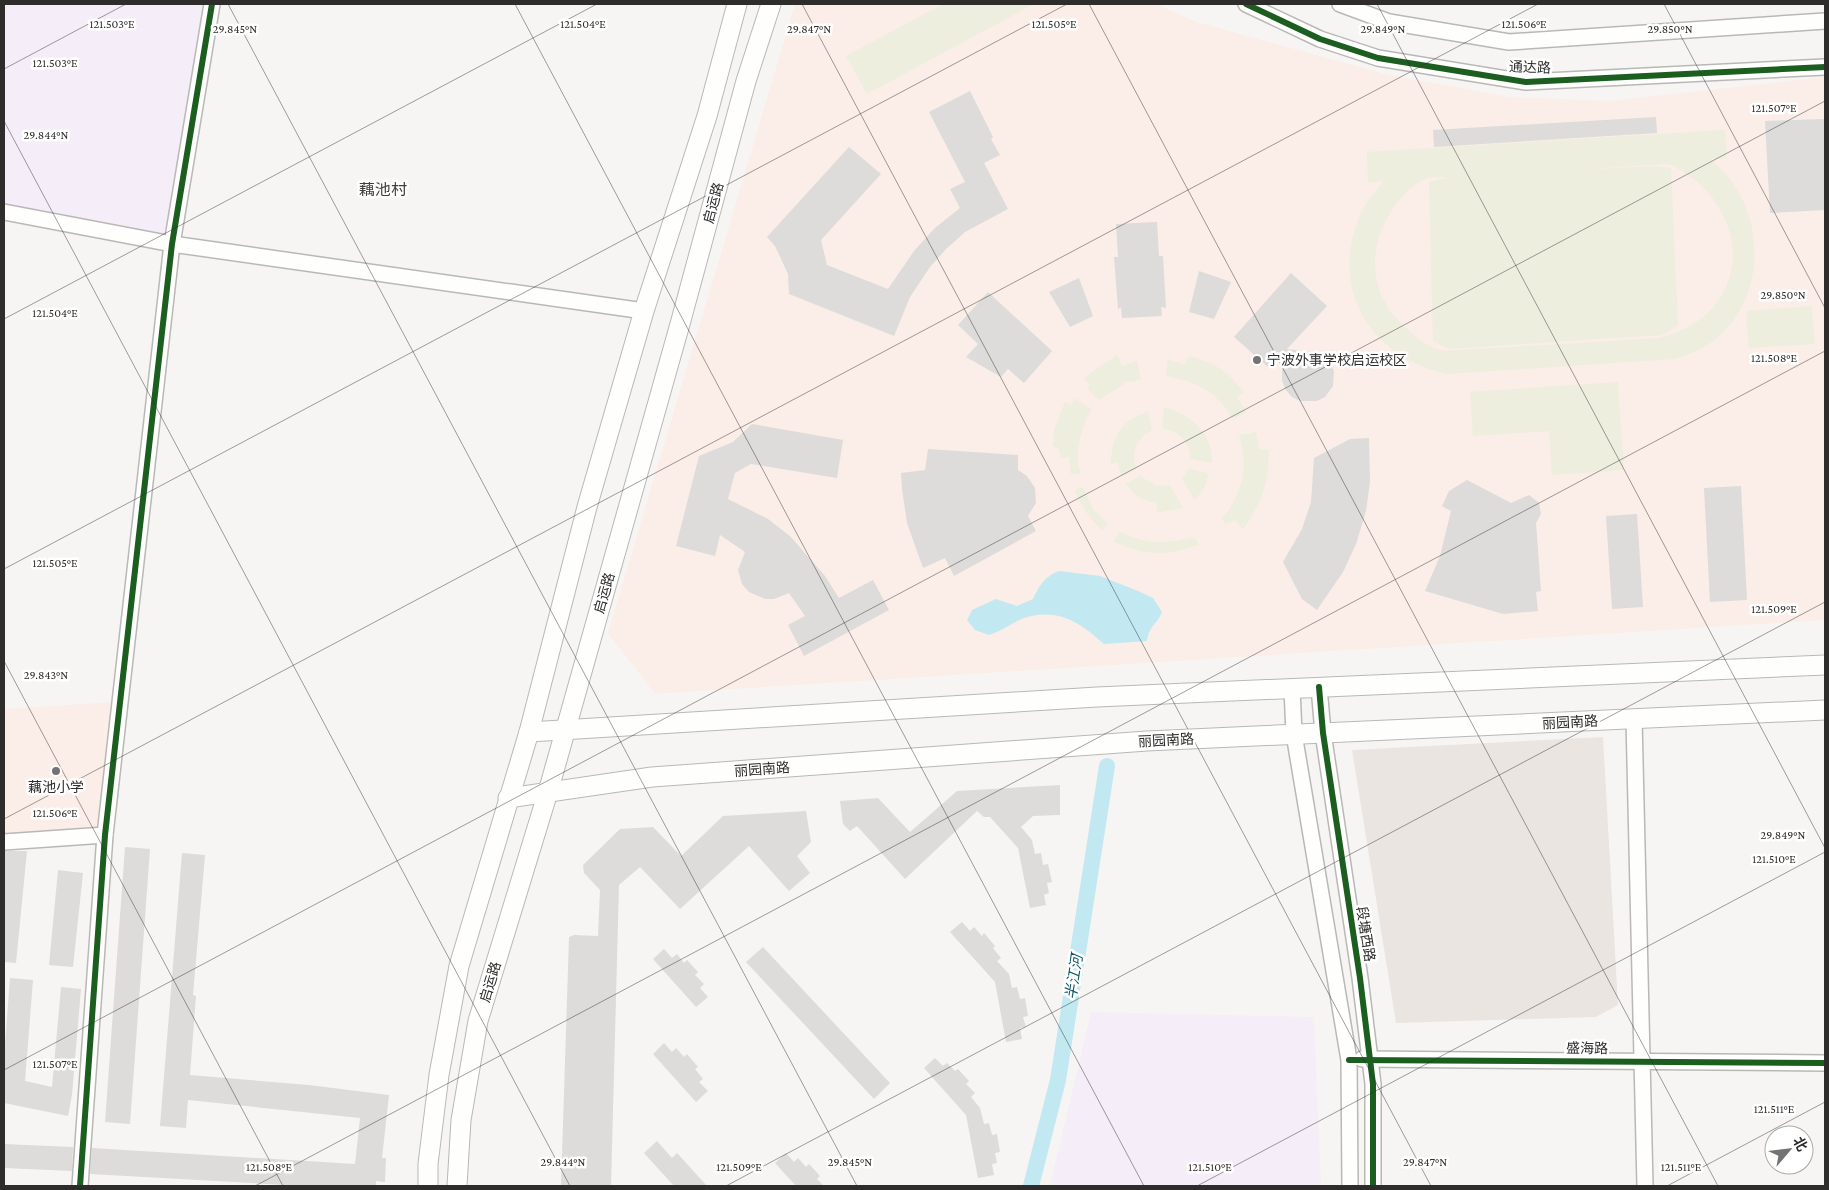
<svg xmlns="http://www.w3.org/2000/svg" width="1829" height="1190" viewBox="0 0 1829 1190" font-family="'Crimson Pro','Noto Sans SC',serif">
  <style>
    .built { fill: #eae5e0 }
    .industrial { fill: #f5edf7 }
    .education { fill: #fbede7 }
    .green { fill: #edeedd; fill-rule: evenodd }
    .water { fill: #c2e8f2 }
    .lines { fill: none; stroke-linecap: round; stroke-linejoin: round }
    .canal { stroke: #c2e8f2; stroke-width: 16 }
    .building { fill: #dddcda }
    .minor-casing { stroke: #bab8b7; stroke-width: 18 }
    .major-casing { stroke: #bab8b7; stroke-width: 21 }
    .minor { stroke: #fefefd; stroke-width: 15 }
    .major { stroke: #fefefd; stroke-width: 19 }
    .cycleway-casing { stroke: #fff; stroke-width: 9 }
    .cycleway { stroke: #1b5e20; stroke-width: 6 }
    .ticks { fill: none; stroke: #2e2d2c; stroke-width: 1; stroke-opacity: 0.45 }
    .poi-dot { fill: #747372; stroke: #fff; stroke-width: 2 }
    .labels { text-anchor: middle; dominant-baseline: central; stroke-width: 5; stroke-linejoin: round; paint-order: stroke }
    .street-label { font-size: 14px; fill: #2e2d2c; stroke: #fff }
    .poi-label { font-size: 14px; fill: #2e2d2c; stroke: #fff; text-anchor: start }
    .water-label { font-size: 15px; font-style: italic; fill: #135b6c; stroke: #fff }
    .quarter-label { font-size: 16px; fill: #42403e; stroke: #fff }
    .ticks-label { font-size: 12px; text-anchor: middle; fill: #2e2d2c; stroke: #fff; stroke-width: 5; stroke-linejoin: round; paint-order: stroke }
  </style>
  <rect width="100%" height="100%" fill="#f7f5f3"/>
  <path class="built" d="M1603,737L1618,1005L1596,1017L1396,1023L1352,750Z"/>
  <g class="industrial">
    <path d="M4,4H203L167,235L4,207Z"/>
    <path d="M1091,1012L1314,1017L1321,1186L1050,1185Z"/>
  </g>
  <g class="education">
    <path d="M795,4H1155L1197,22L1389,75L1510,97L1610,101L1825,77V620L655,694L608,633Z"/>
    <path d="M114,702L102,833L4,839V709Z"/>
  </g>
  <g class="green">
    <path d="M943,4H1034L867,94L846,56Z"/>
    <path d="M1725,130L1727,158L1710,159C1781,215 1766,339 1673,359L1448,374C1368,357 1326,285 1363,209C1368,199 1377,190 1384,181L1368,183L1367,152ZM1669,164C1754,203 1757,314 1660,338L1443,351C1428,347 1416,338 1405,327C1366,292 1367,244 1396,204C1404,193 1416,181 1429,178C1435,177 1442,177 1448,177L1429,182L1433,341L1449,349L1661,335L1678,326L1671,168L1652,166L1541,172Z"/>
    <path d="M1812,306L1815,344L1749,348L1746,311Z"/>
    <path d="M1117,355L1122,366L1137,361L1141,380L1127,382L1099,400L1088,389L1089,385L1084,378Z"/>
    <path d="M1189,356C1213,361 1229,373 1244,392L1237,397L1246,412L1233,419C1217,391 1197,382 1166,376L1168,360L1184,364Z"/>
    <path d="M1618,382L1624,470L1552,475L1549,431L1473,436L1470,392Z"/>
    <path d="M1074,398L1091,409C1082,428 1073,452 1081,474H1071L1069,457L1061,458L1059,449L1053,446L1054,430L1065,402L1072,405Z"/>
    <path d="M1164,407C1189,413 1214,434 1212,463L1191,459C1189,441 1180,431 1162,428Z"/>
    <path d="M1148,412L1152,430C1136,439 1131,451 1136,469L1121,476L1118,462L1111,464C1111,438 1122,419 1148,412Z"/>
    <path d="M1256,432L1259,449L1269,450C1269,483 1262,502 1243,529L1235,520L1226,524L1222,519C1243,493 1249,467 1239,435Z"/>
    <path d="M1189,468L1209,474L1204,488L1195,500L1182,479Z"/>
    <path d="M1140,476L1156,486L1170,485L1183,508L1156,513L1157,504L1140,498L1125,484Z"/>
    <path d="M1083,487L1093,509L1108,524L1102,530C1089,518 1081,506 1075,490Z"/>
    <path d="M1120,532C1152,546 1162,543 1195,538L1199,545C1162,556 1149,556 1113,542Z"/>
  </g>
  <path class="water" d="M1059,571L1100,576L1138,591L1153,598L1162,612C1156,626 1150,624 1147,641L1104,644C1081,623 1058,607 1024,618C1012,623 1002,631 989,635L975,630L967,620L972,610L996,599L1017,606L1033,599C1040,585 1044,577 1059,571Z"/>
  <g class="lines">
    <path class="canal" d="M1031,1186L1058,1080L1107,766"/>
  </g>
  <g class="building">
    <path d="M970,91L993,137L991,139L1000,155L984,163L1008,209L965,232L946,249L930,267L910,297L894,336L789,294L788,274L775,246L767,237L849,147L881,174L821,240L827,265L888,289L914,251L935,228L960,208L950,189L965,182L929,112Z"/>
    <path d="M1656,117L1657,133L1434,147L1433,130Z"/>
    <path d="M1825,119V210L1770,213L1765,121Z"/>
    <path d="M1157,222L1159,256H1163L1166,308L1161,307L1162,316L1122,318L1121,307L1118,309L1114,257H1118L1116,224Z"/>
    <path d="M1199,271L1231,282L1214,319L1189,312Z"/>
    <path d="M1291,273L1327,306L1287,349L1319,353L1330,363L1334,371L1333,386L1325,397L1317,401H1300L1292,397L1285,389L1282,380V354L1268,367L1234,337Z"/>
    <path d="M1079,278L1093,316L1070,327L1049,292Z"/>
    <path d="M988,292L1052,351L1024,383L1008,369L1001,377L966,357L978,344L958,325Z"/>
    <path d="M752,424L843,440L837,478L751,464L735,473L728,499L768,519L790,536L825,576L839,598L873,580L889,610L804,656L788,625L805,616L789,593L774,599H765L749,592L742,584L738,570L745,552L720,535L715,556L676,546L699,456L733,442Z"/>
    <path d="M1369,438L1370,482L1366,511L1356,544L1343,572L1317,610L1302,599L1283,562L1302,529L1311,502L1314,458L1350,439Z"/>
    <path d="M928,449L1018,455V470L1027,476L1035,488L1036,503L1028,516L1036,531L954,576L945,558L923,568L907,523L902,489L901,473L925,470Z"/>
    <path d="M1467,480L1511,503L1529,495L1539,503L1541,514L1536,523L1541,591L1536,592L1538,611L1503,614L1425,591L1440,556L1451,511L1442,506L1449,491Z"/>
    <path d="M1741,486L1747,600L1710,602L1704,488Z"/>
    <path d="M1637,514L1643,607L1612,609L1606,516Z"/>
    <path d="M1060,785V815L1033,816L1021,827L1032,840L1035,854L1041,853L1043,865L1048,864L1052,882L1047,883L1049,893L1044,895L1046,905L1030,908L1018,848L990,817H984L977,811L905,879L857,826L850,831L843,824L840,801L878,798L910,832L957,791Z"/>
    <path d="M806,811L811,842L797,856L810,873L789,891L749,846L680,909L640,867L619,885L611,1186H561L569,937L574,935L598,936L600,890L584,873L583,865L620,829L653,827L681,856L723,816Z"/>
    <path d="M125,847L150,849L130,1124L105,1122Z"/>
    <path d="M4,851H27L16,963L4,962Z"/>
    <path d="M182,853L205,855L193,995L196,996L190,1075L309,1085L389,1095L382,1158H386L385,1182L376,1181V1186H303L90,1174L92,1148L355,1164L360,1118L188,1100L186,1128L160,1126Z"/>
    <path d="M58,870L83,873L73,967L49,965Z"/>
    <path d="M962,922L970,931L974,927L982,936L984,933L995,946L993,948L1001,958L997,961L1009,974L1012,988L1017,987L1020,999L1025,998L1028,1016L1023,1017L1026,1027L1020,1028L1022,1039L1006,1042L995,982L950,932Z"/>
    <path d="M763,947L890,1083L874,1099L746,962Z"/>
    <path d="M664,949L672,958L677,954L684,963L687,960L698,972L695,975L704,984L700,988L708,997L696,1007L653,959Z"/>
    <path d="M10,978L33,980L25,1081L52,1087L61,987L81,989L72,1095L68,1116L4,1103V1057Z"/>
    <path d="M664,1043L672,1052L676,1048L684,1057L687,1054L698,1067L695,1069L703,1079L699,1082L708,1091L696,1102L653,1054Z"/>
    <path d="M935,1058L943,1066L947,1063L955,1071L958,1069L969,1081L966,1084L975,1093L971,1097L980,1108L984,1124L989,1123L992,1135L997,1134L1000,1152L995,1153L997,1163L992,1164L994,1175L978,1178L966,1115L924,1068Z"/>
    <path d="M657,1141L672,1158L677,1153L707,1186H674L644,1153Z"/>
    <path d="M4,1144L73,1147L72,1171L4,1168Z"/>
    <path d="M786,1153L794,1162L798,1158L806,1167L809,1164L820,1176L817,1179L824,1186H796L775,1163Z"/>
  </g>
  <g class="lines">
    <g class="minor-casing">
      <g id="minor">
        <path d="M1246,4L1320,39L1378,58L1526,82L1825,67"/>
        <path d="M1340,4L1389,22L1509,42L1825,21"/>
        <path d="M4,212L172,244L644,311"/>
        <path d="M1319,687L1323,733L1360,978L1373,1084V1186"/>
        <path d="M1292,688L1294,734L1349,1060L1350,1186"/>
        <path d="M1634,719L1645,1186"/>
        <path d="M4,842L105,835"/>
        <path d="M1362,1059L1825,1063"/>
        <path d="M80,1186L105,835L172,244L212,4"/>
      </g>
    </g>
    <g class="major-casing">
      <g id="major">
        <path d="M529,732L1097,697L1825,665"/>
        <path d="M508,798L652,777L1147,741L1825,710"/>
        <path d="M428,1186V1164L439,1075L459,966L529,732L587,507L644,311L707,116L737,4"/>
        <path d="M457,1186L461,1120L478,1021L548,792L680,324L746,81L771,4"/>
      </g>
    </g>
    <use href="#minor" class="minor"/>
    <use href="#major" class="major"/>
    <g class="cycleway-casing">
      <g id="cycleway">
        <path d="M1246,4L1320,39L1378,58L1526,82L1825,67"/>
        <path d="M1319,687L1323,733L1360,978L1373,1084V1186"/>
        <path d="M1349,1060L1825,1063"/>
        <path d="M80,1186L105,835L172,244L212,4"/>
      </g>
    </g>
    <use href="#cycleway" class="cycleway"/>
  </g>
  <path class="ticks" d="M228,4L857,1186M515,4L1144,1186M802,4L1431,1186M1089,4L1718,1186M1377,4L1825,848M1664,4L1825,308M4,69L126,4M4,121L570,1186M4,319L597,4M4,569L1067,4M4,661L283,1186M4,819L1538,4M4,1070L1825,101M255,1186L1825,351M726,1186L1825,602M1197,1186L1825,852M1667,1186L1825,1102"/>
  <g class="poi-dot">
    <circle cx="1257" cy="360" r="5"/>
    <circle cx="56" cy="771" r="5"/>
  </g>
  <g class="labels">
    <g class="street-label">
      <text transform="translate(1530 67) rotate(2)">通达路</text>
      <text transform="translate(713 203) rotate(-75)">启运路</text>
      <text transform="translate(604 593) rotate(-74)">启运路</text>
      <text transform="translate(1570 722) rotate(-3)">丽园南路</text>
      <text transform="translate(1166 740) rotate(-3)">丽园南路</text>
      <text transform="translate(762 769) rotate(-4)">丽园南路</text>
      <text transform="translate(1366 934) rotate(81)">段塘西路</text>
      <text transform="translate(490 982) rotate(-73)">启运路</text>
      <text transform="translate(1587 1048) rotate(1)">盛海路</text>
    </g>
    <g class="poi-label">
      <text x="1267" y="360">宁波外事学校启运校区</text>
      <text x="56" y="787" text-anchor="middle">藕池小学</text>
    </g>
    <g class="water-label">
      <text transform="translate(1074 977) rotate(-81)">半江河</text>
    </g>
    <g class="quarter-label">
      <text x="383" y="189">藕池村</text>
    </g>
  </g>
  <g class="ticks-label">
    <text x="112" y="28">121.503°E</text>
    <text x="583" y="28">121.504°E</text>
    <text x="1054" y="28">121.505°E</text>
    <text x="1524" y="28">121.506°E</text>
    <text x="235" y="33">29.845°N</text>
    <text x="809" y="33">29.847°N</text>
    <text x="1383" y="33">29.849°N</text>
    <text x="1670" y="33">29.850°N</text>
    <text x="55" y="67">121.503°E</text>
    <text x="1774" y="112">121.507°E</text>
    <text x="46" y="139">29.844°N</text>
    <text x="1783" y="299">29.850°N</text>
    <text x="55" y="317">121.504°E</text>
    <text x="1774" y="362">121.508°E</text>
    <text x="55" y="567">121.505°E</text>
    <text x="1774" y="613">121.509°E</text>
    <text x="46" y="679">29.843°N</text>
    <text x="55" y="817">121.506°E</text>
    <text x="1783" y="839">29.849°N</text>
    <text x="1774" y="863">121.510°E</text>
    <text x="55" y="1068">121.507°E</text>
    <text x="1774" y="1113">121.511°E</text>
    <text x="563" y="1166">29.844°N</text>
    <text x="850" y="1166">29.845°N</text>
    <text x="1425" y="1166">29.847°N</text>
    <text x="269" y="1171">121.508°E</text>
    <text x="739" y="1171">121.509°E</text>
    <text x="1210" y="1171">121.510°E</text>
    <text x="1681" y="1171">121.511°E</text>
  </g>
  <rect width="1829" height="1190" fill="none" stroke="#2e2d2c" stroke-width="10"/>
  <g transform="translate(1789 1150) rotate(62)"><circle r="24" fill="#ffffff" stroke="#ababab"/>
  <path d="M0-4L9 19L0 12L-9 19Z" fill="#747372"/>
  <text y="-8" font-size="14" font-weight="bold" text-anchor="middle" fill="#2e2d2c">北</text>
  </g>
</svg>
